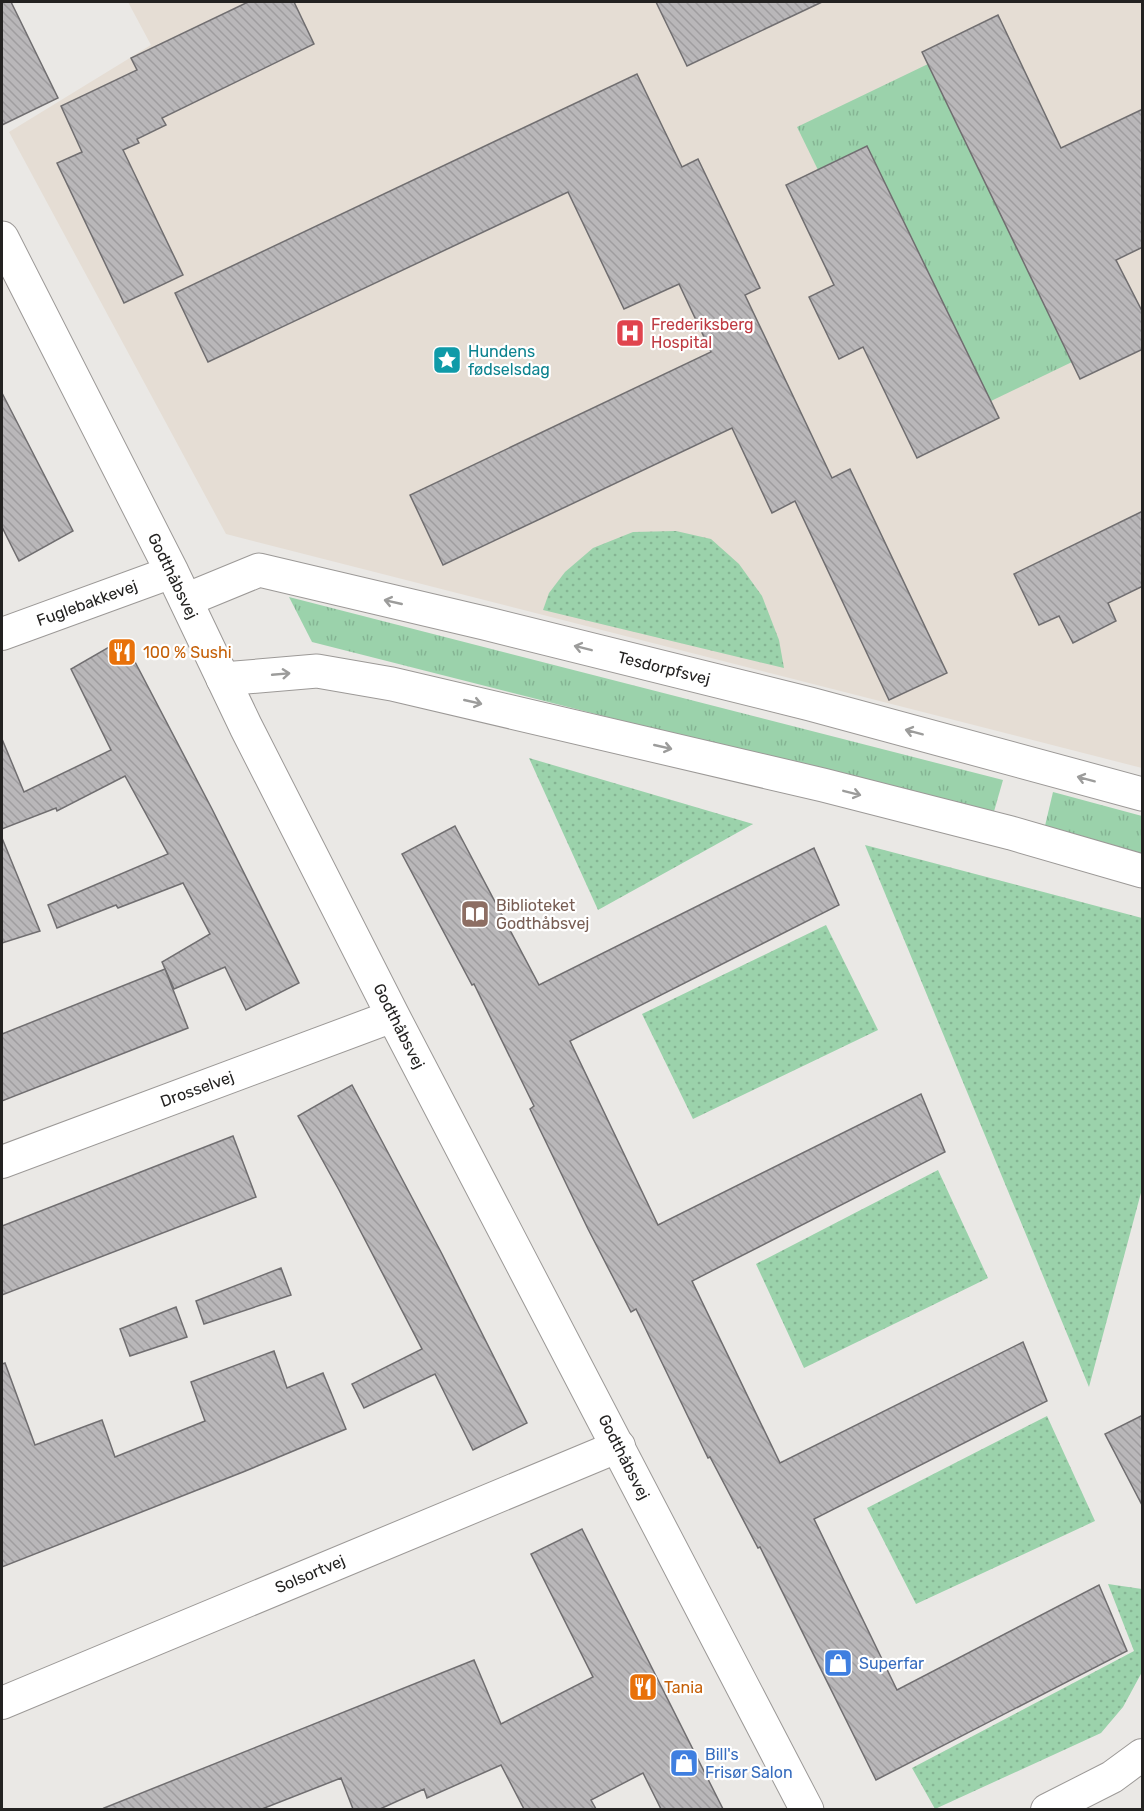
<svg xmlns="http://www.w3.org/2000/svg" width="1144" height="1811" viewBox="0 0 1144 1811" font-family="Rubik,sans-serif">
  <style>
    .built { fill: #e5ddd4 }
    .grass { fill: url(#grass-tufts) }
    .park { fill: url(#park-dots) }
    .building { fill: url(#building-back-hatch); stroke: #706e70; stroke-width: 1.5 }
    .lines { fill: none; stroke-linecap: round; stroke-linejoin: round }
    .minor-casing { stroke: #9c9997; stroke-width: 34 }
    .tertiary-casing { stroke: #9c9997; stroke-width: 35 }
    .minor { stroke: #fff; stroke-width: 32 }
    .tertiary { stroke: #fff; stroke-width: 33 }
    .oneway { stroke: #9c9c9b }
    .labels { text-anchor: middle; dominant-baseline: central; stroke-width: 4.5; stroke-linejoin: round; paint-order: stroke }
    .health-label { font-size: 16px; fill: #be3a42; stroke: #fff; text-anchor: start }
    .culture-label { font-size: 16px; fill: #0d838f; stroke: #fff; text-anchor: start }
    .street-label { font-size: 16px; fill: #232221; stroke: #fff }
    .food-label { font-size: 16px; fill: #c56008; stroke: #fff; text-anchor: start }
    .education-label { font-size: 16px; fill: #785e54; stroke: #fff; text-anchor: start }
    .shop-label { font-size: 16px; fill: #366cbe; stroke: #fff; text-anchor: start }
  </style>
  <defs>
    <pattern id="grass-tufts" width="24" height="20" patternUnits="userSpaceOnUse" patternTransform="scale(1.5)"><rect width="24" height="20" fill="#9bd2ab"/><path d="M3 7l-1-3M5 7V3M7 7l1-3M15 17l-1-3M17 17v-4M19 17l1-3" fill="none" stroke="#85b493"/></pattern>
    <pattern id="park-dots" width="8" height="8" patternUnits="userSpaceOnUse" patternTransform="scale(1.5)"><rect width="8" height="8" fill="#9bd2ab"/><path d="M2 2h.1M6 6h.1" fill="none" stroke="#85b493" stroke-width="1.8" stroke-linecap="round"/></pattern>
    <pattern id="building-back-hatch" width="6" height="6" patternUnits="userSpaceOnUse" patternTransform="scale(1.5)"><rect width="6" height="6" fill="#b9b7b9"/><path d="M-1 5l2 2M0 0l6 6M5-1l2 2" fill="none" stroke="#9f9d9f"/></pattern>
  </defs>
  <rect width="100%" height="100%" fill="#eae8e5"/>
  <path class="built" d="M128,2H1142V768L226,534L9,132L151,45Z"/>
  <g class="grass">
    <path d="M928,64L1072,362L991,401L818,170L797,127Z"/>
    <path d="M289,597L1003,780L993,815L312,642Z"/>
    <path d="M1053,792L1142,816V855L1044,830Z"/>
  </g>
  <g class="park">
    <path d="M676,531L711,539L739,564L762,596L779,640L784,668L543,610L549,593L565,572L593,548L633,532Z"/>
    <path d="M529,758L753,824L598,910Z"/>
    <path d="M865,845L1142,918V1189L1089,1387Z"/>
    <path d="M826,925L878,1030L693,1119L642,1014Z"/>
    <path d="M938,1170L988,1278L804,1368L756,1264Z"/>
    <path d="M1047,1416L1095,1521L916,1604L867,1508Z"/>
    <path d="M1108,1584L1142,1589V1672L1123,1707L1101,1733L935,1809L912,1768L1134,1651Z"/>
  </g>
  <g class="building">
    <path d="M2,2H11L58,98L2,125Z"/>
    <path d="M248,2H294L314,44L162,118L166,125L137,139L139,143L123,150L183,275L124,303L57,163L82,152L61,106L137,70L131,58Z"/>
    <path d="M656,2H822L687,66Z"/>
    <path d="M998,15L1061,148L1143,109V247L1116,260L1143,313V349L1080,379L922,52Z"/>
    <path d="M637,74L682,167L698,159L760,288L745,295L832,478L850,469L947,673L889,700L795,501L772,513L732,428L443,565L410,495L711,352L679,284L624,309L568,192L208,362L175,293Z"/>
    <path d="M867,146L999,418L917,458L863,347L839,359L809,297L834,285L786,185Z"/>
    <path d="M2,393L73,531L19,561L2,527Z"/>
    <path d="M1143,511V586L1108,603L1116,621L1073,643L1059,616L1039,625L1014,574Z"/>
    <path d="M123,639L212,809L299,983L246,1010L225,967L174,989L162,962L210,934L183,883L118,908L116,905L57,928L48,905L168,854L125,776L57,811L56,808L2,829V739L24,792L111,750L71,669Z"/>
    <path d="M455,826L539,985L814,848L839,905L570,1041L658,1225L921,1094L945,1152L692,1281L780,1463L1023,1342L1047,1401L814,1519L897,1690L1099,1585L1127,1651L876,1780L760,1547L758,1548L710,1457L708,1458L636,1309L631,1312L588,1229L530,1109L534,1106L474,984L472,985L402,854Z"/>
    <path d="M2,838L40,931L2,943Z"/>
    <path d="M165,969L188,1028L2,1101V1034Z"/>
    <path d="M352,1085L442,1254L527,1423L473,1450L435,1374L364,1408L352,1384L422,1349L339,1190L298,1116Z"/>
    <path d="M233,1136L256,1197L2,1295V1226Z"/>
    <path d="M281,1268L291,1295L204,1324L196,1301Z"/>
    <path d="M176,1307L187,1337L130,1356L120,1329Z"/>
    <path d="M274,1351L287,1388L323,1373L346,1429L243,1472L2,1567V1364L5,1363L35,1445L102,1420L115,1457L205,1421L191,1382Z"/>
    <path d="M1143,1415V1507L1105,1434Z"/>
    <path d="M582,1529L723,1809H661L643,1773L591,1800L596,1809H524L501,1765L427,1798L424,1789L380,1809H353L341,1778L262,1809H105L104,1808L474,1660L501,1724L593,1677L531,1554Z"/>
  </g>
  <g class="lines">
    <g class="minor-casing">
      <g id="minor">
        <path d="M2,634L172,572"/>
        <path d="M2,1162L393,1016"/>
        <path d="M2,1703L619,1446"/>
        <path d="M1047,1810L1112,1777L1142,1755"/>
      </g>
    </g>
    <g class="tertiary-casing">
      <g id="tertiary">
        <path d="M2,238L172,572L246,727L393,1016L807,1810"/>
        <path d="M186,600L259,570L484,623L810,704L1142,794"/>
        <path d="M223,679L317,671L392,684L823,785L1011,833L1142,871"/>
      </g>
    </g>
    <use href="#minor" class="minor"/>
    <use href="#tertiary" class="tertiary"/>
  </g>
  <defs><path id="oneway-shaft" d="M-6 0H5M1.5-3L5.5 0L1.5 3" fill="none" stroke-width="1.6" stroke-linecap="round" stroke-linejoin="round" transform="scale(1.5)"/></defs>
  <g class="oneway">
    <use href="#oneway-shaft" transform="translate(393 602) rotate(-167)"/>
    <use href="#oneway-shaft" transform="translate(583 648) rotate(-166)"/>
    <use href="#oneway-shaft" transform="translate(281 674) rotate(-5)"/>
    <use href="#oneway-shaft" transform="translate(473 702) rotate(13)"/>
    <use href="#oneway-shaft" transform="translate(914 732) rotate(-165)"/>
    <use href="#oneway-shaft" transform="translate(663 747) rotate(13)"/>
    <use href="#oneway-shaft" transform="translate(1086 779) rotate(-165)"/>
    <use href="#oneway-shaft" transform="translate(852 793) rotate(14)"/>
  </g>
  <defs>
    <g id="hospital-square" transform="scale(1.5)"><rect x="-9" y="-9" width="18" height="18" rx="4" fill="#e0444e" stroke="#fff"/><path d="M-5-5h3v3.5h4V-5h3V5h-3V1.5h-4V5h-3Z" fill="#fff"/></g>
    <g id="sight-square" transform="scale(1.5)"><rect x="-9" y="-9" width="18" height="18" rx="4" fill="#0f9aa8" stroke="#fff"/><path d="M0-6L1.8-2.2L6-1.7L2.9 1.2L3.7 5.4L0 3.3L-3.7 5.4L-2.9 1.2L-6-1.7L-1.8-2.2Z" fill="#fff"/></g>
    <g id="restaurant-square" transform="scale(1.5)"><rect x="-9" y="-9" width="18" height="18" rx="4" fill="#e8710a" stroke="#fff"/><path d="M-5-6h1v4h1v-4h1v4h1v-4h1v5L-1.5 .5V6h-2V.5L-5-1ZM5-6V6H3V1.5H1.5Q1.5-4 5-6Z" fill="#fff"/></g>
    <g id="library-square" transform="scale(1.5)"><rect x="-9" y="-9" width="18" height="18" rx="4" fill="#8d6e63" stroke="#fff"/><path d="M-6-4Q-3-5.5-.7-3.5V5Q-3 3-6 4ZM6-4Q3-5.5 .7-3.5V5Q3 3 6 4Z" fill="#fff"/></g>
    <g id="shop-square" transform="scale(1.5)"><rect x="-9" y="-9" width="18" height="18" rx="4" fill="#3f7fe0" stroke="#fff"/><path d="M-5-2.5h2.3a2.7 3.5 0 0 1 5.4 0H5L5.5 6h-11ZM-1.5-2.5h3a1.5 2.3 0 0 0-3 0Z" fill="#fff"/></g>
  </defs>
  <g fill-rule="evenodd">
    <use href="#hospital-square" x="630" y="333"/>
    <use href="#sight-square" x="447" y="360"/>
    <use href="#restaurant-square" x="122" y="652"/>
    <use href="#library-square" x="475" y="914"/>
    <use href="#shop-square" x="838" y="1663"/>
    <use href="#restaurant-square" x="643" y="1687"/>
    <use href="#shop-square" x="684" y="1763"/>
  </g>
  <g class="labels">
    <g class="health-label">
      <text x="651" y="324">Frederiksberg<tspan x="651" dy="18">Hospital</tspan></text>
    </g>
    <g class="culture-label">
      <text x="468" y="351">Hundens<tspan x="468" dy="18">fødselsdag</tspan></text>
    </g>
    <g class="street-label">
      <text transform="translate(173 576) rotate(64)">Godthåbsvej</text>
      <text transform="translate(87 603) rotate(-20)">Fuglebakkevej</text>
      <text transform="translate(664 668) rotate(14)">Tesdorpfsvej</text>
      <text transform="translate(399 1026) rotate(63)">Godthåbsvej</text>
      <text transform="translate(197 1089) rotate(-20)">Drosselvej</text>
      <text transform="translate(624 1457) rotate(63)">Godthåbsvej</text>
      <text transform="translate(310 1574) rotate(-23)">Solsortvej</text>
    </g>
    <g class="food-label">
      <text x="143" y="652">100 % Sushi</text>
      <text x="664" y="1687">Tania</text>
    </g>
    <g class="education-label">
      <text x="496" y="905">Biblioteket<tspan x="496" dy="18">Godthåbsvej</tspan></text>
    </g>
    <g class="shop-label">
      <text x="859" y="1663">Superfar</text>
      <text x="705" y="1754">Bill's<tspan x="705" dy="18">Frisør Salon</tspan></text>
    </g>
  </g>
  <rect width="1144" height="1811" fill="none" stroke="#232221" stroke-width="6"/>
</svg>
